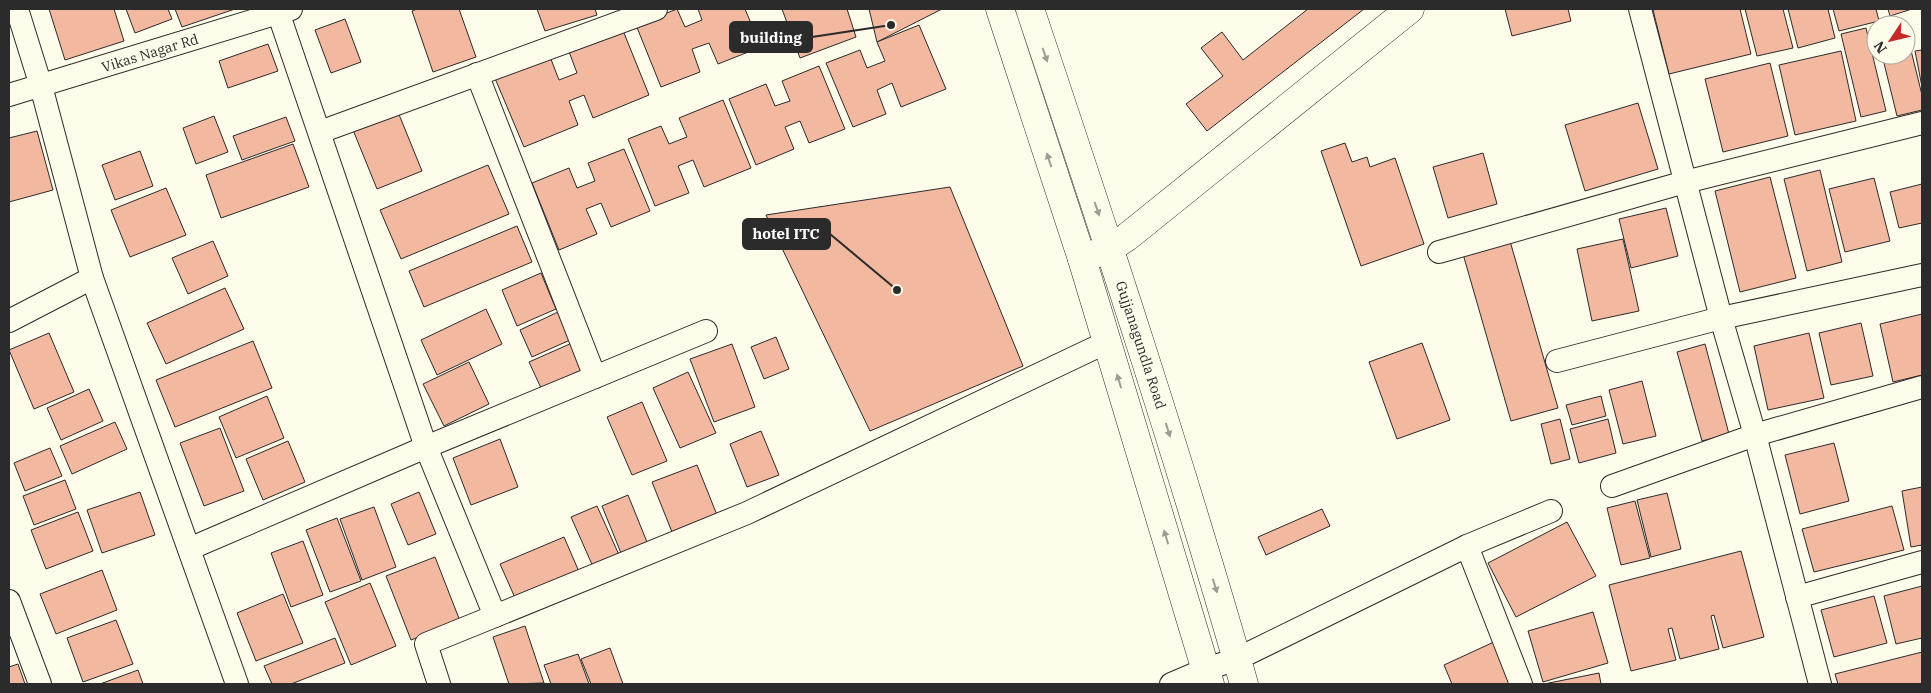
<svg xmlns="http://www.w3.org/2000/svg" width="1931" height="693" viewBox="0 0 1931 693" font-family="'IBM Plex Serif',serif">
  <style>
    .building { fill: #f2b8a0; stroke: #2b2b2b }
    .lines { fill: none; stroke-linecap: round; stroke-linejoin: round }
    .street-casing { stroke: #2b2b2b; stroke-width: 24 }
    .secondary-casing { stroke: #2b2b2b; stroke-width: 29 }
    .primary-casing { stroke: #2b2b2b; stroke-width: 29 }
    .street { stroke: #fdfbea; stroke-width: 22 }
    .secondary { stroke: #fdfbea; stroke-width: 28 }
    .primary { stroke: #fdfbea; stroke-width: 28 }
    .oneway { fill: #9e9d94 }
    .labels { text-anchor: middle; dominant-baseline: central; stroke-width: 4; stroke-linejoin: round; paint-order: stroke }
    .street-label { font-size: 14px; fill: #2b2b2b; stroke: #fdfbea }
    .leader { fill: none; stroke: #2b2b2b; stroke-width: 2 }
    .callout-dot { fill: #2b2b2b; stroke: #fdfbea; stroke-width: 2 }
    .callout { fill: #2b2b2b; stroke: #2b2b2b; stroke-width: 2 }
    .callout-label { font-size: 15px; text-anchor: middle; font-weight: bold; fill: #fff }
  </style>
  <rect width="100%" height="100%" fill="#fdfbea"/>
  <g class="building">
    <path d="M49,9H114L124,41L65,60Z"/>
    <path d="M126,9H168L172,19L135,33Z"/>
    <path d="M175,9H235L182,27Z"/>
    <path d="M417,9H459L476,57L433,72L412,11Z"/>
    <path d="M537,9H595L597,15L545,31Z"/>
    <path d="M677,9L685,27L702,20L698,9H745L761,47L718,64L709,43L692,49L700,72L661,87L636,25Z"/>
    <path d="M782,9H847L856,37L800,58Z"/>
    <path d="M869,9H942L877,42Z"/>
    <path d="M1308,9H1364L1207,131L1186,104L1223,76L1201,48L1222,32L1243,60Z"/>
    <path d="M1505,9H1568L1571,21L1512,36Z"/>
    <path d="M1658,9H1740L1751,54L1669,74L1653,10Z"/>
    <path d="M1745,9H1783L1793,48L1757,56Z"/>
    <path d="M1788,9H1828L1835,38L1798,48Z"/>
    <path d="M1833,9H1876L1879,21L1839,31Z"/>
    <path d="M1888,9H1912L1890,16Z"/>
    <path d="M345,19L361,62L331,73L315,30Z"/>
    <path d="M919,25L946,89L901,107L892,83L877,90L886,114L853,127L826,63L860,50L867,68L885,61L877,42Z"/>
    <path d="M622,28L649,95L593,118L584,95L569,101L578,125L524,147L494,76L549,54L559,80L577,73L568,49Z"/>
    <path d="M1866,28L1886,111L1861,117L1841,34Z"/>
    <path d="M1906,30L1922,95V110L1897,116L1882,55H1906Z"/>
    <path d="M268,44L278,71L228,88L219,61Z"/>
    <path d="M1922,50V87L1915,51Z"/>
    <path d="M1841,51L1856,121L1795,135L1779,65Z"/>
    <path d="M1770,63L1788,136L1723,152L1705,79Z"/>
    <path d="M819,66L845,129L809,143L800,121L785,127L794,149L756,165L729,99L766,84L775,106L790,101L782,81Z"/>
    <path d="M723,100L751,168L704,187L693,160L678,166L689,193L655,206L628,139L661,126L669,144L687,137L679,118Z"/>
    <path d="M1638,103L1658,169L1585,191L1565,125Z"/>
    <path d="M398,112L422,171L377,189L353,130Z"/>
    <path d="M214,116L228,152L196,164L183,128Z"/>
    <path d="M286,117L295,141L242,160L233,136Z"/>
    <path d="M37,131L53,190L9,202V138Z"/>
    <path d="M1345,143L1352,162L1367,157L1370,167L1395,158L1424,244L1361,266L1321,151Z"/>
    <path d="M293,144L309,187L221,218L206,175Z"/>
    <path d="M624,149L650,211L611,227L601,203L586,209L597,234L559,250L532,183L569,168L577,188L595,181L588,163Z"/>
    <path d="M140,151L153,186L115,200L102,165Z"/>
    <path d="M1483,153L1497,204L1448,218L1433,167Z"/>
    <path d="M488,165L509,214L401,259L380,210Z"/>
    <path d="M1820,170L1842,262L1807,271L1784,179Z"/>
    <path d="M1770,177L1796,278L1740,292L1715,191Z"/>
    <path d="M1874,178L1890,241L1845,252L1829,189Z"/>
    <path d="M1922,184V223L1899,228L1890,192Z"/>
    <path d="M950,187L1023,366L870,431L766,215Z"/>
    <path d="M166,188L186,235L130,257L111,210Z"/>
    <path d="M1666,208L1678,256L1631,268L1619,219Z"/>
    <path d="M517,226L532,262L424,307L409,271Z"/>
    <path d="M1623,239L1639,311L1592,321L1577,249Z"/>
    <path d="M213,241L228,276L188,294L172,258Z"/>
    <path d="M1510,241L1558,408L1511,421L1463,254Z"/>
    <path d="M541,273L556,309L517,326L502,290Z"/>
    <path d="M225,288L244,329L166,364L147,323Z"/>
    <path d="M486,309L502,344L437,375L421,340Z"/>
    <path d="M558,312L570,340L532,357L520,330Z"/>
    <path d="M1922,314V375L1893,382L1880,324Z"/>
    <path d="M1861,323L1873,376L1831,385L1819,333Z"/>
    <path d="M49,333L74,392L34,409L9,350Z"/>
    <path d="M1809,333L1824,398L1768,410L1754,346Z"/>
    <path d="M776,337L789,369L764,379L751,347Z"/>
    <path d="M253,341L272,388L175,427L156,380Z"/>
    <path d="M572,343L584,369L541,388L529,362Z"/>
    <path d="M1422,343L1450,420L1397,439L1369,362Z"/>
    <path d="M732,344L755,407L714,422L690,359Z"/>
    <path d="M1705,344L1729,434L1702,441L1677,352Z"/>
    <path d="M469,362L489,404L444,426L423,384Z"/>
    <path d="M688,372L716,433L680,448L653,388Z"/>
    <path d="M1642,381L1656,436L1623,444L1609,390Z"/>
    <path d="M89,389L103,421L61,440L47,408Z"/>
    <path d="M267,396L284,438L236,458L219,417Z"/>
    <path d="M1601,396L1606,416L1572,425L1566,405Z"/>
    <path d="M642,402L667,461L632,475L607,417Z"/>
    <path d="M1560,419L1570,459L1551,464L1541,424Z"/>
    <path d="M1608,419L1616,453L1579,463L1570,429Z"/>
    <path d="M115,422L127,449L72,474L60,446Z"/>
    <path d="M220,428L244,491L204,506L180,443Z"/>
    <path d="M761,431L779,475L747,487L730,444Z"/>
    <path d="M500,439L518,487L471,505L453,458Z"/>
    <path d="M288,441L305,482L263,500L246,459Z"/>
    <path d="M1834,443L1849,501L1800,514L1785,455Z"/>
    <path d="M50,448L62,476L25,491L14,463Z"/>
    <path d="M697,465L717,515L672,532L652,482Z"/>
    <path d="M65,480L76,509L34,525L23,496Z"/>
    <path d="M1922,487V545L1911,547L1902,491Z"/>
    <path d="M140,492L155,535L102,553L87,510Z"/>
    <path d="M419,492L436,534L408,545L391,504Z"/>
    <path d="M1667,493L1681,549L1651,557L1637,500Z"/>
    <path d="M628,495L649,547L623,558L602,506Z"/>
    <path d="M1635,501L1650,558L1621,565L1607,508Z"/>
    <path d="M597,506L620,557L594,569L571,517Z"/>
    <path d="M1892,506L1904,550L1814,572L1802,529Z"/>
    <path d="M374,507L396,567L362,580L340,519Z"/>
    <path d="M1322,509L1330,526L1266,555L1258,537Z"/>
    <path d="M78,512L93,551L46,569L31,530Z"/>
    <path d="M337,518L361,581L330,592L306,530Z"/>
    <path d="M1567,522L1596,576L1516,617L1488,563Z"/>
    <path d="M564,537L580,574L516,600L500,564Z"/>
    <path d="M303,541L323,595L291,607L271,553Z"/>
    <path d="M1741,551L1764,637L1723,648L1714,615L1711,616L1719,649L1680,659L1672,628L1668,629L1676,660L1631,671L1609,585Z"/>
    <path d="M435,557L460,621L411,640L386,576Z"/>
    <path d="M102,570L117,610L56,634L40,594Z"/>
    <path d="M370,583L396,646L351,665L325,602Z"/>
    <path d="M1922,586V638L1896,644L1884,596Z"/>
    <path d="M283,594L303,643L256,661L237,613Z"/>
    <path d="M1874,596L1887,643L1834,657L1821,610Z"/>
    <path d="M1593,612L1608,663L1543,682L1528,631Z"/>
    <path d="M116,620L133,664L83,682L67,638Z"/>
    <path d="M525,626L544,683L509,684L493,637Z"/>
    <path d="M335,638L345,663L291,684H272L264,666Z"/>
    <path d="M1496,641L1516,684H1452L1444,665Z"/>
    <path d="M610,648L623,684H591L581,659Z"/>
    <path d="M1922,652V684H1838L1835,674Z"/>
    <path d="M578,654L589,684H551L544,665Z"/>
    <path d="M18,664L25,684H9V667Z"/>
    <path d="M138,670L143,684H100Z"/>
    <path d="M1599,673L1601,684H1544Z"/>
  </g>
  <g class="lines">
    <g class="street-casing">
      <g id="street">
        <path d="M17,9L41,86L92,278L237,684"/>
        <path d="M277,9L426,447L495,616L426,644L439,684"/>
        <path d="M1640,9L1721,318L1755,435L1820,684"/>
        <path d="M477,74L595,377"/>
        <path d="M9,95L291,9"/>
        <path d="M320,132L656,9"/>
        <path d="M1439,252L1685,182L1922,123"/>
        <path d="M9,321L92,278"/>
        <path d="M1557,361L1721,318L1922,275"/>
        <path d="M1612,486L1755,435L1922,387"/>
        <path d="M1467,546L1521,684"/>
        <path d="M189,549L426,447L706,331"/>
        <path d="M1797,597L1922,562"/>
        <path d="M9,601L40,684"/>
        <path d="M495,616L747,513L1107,342"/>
        <path d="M1171,684L1206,669L1237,659L1467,546L1551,511"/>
      </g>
    </g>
    <g class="secondary-casing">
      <path id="secondary" d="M1082,259L1110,248L1127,237L1410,9"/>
    </g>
    <g class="primary-casing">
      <g id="primary">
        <path d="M1000,9L1082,259L1210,684"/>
        <path d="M1030,9C1105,233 1179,457 1244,684"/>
      </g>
    </g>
    <use href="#street" class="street"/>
    <use href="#secondary" class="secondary"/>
    <use href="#primary" class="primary"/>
  </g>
  <defs><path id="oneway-solid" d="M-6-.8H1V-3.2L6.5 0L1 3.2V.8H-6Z" transform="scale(1.25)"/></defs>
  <g class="oneway">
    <use href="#oneway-solid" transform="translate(1045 55) rotate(71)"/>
    <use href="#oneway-solid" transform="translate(1049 160) rotate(-108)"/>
    <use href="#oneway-solid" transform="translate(1097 209) rotate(71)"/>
    <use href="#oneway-solid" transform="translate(1119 381) rotate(-107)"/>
    <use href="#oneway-solid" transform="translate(1168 430) rotate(72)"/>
    <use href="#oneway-solid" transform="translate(1166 537) rotate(-107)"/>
    <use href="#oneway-solid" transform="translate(1215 586) rotate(73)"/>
  </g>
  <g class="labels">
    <g class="street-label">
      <text transform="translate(150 53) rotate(-17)">Vikas Nagar Rd</text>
      <text transform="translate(1141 345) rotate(72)">Gujjanagundla Road</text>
    </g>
  </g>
  <path class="leader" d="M891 25L812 37M897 290L830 234"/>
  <g class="callout-dot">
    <circle cx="891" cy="25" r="5"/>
    <circle cx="897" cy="290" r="5"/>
  </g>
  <g class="callout">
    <rect x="730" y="22" width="82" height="30" rx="5"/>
    <rect x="743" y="219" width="87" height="30" rx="5"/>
  </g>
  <g class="callout-label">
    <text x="771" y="43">building</text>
    <text x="786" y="239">hotel ITC</text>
  </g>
  <rect width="1931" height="693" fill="none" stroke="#2b2b2b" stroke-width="20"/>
  <g transform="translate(1891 40) rotate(235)"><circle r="24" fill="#fdfbea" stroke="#a9a89e"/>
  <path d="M0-4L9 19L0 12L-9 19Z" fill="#c62828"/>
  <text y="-8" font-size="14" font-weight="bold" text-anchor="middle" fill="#2b2b2b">N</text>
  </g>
</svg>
